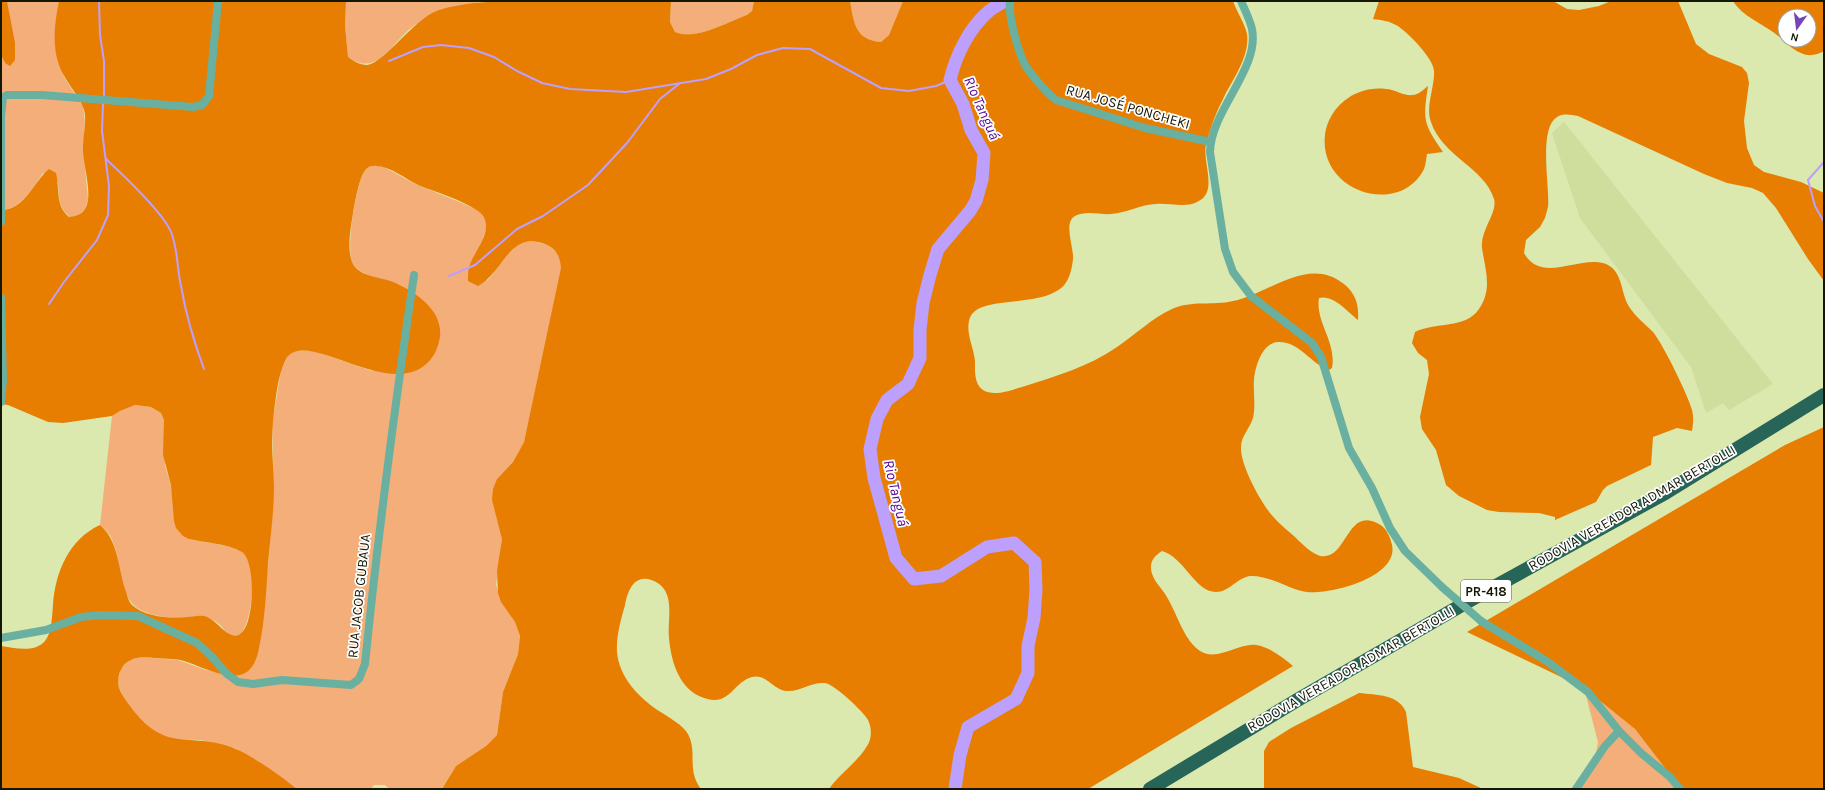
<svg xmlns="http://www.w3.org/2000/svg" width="1825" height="790" viewBox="0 0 1825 790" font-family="Karla,sans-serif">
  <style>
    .built { fill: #d0de9d }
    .green { fill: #f4ae79 }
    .forest { fill: #e77e01; fill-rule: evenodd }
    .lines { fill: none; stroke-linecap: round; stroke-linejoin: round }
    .stream { stroke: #bd9ffc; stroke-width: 2 }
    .river { stroke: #bd9ffc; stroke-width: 13 }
    .street { stroke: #6ab0a1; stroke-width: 8 }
    .highway { stroke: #276558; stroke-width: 14 }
    .street-bridge { stroke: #6ab0a1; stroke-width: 8 }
    .labels { text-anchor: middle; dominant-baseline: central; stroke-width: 3.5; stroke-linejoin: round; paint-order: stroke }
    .shield { fill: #fff; stroke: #5a5d4f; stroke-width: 1 }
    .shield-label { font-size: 13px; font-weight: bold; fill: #131703 }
    .street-label { font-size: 14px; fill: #131703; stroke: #fff }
    .water-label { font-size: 15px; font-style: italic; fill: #520597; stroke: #fff }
  </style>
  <rect width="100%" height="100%" fill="#dbe8ae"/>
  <path class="built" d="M1564,122L1773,384L1729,410L1723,403L1706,413L1691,367L1580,218L1552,133Z"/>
  <g class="green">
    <path d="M7,1H59L55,47L64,77L83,107L85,122L83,147L88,199L85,209L79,215L70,217C58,207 59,196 58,182L43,173C34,187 20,210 1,210V55L5,63L9,16Z"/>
    <path d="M346,1H482C466,5 450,12 435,18C429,20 420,22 415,25C392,40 379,79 348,57L345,26Z"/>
    <path d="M671,1H754L752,11L748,15C727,22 696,41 675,32L670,22Z"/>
    <path d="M850,1H903L889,35L881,42C855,40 854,23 850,1Z"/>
    <path d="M374,165L384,167L415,184L462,203L479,211L485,217L487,227L483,238L487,281C497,270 504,254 516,246C529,236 556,243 560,260C563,269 560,278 558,287L524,442L513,462L497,479L502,539L496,585L502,602L515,622L520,636L518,654L503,692L497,735L486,746L456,766L442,789H389L385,785H374L371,789H297L246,754L235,748L200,740L171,739L158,734L139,718L124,698L119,688L118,680L121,669L129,660L140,657L178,660L206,670L236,675L268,567L274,487L272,425L281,370L288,355L296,350L314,351L372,371L392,282C379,278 358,275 352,262C346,248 356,180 366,169C368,167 371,166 374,165Z"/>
    <path d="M135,405L151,407L161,413L164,420L165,466L171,485L173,501L189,539C204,543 231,544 243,552C259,564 252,620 241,634C224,639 227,628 216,622C213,620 207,620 204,620C184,617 160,620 141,610C118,599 121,562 113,542C111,535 105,529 100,525L112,416L120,411Z"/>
    <path d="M1584,688L1635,729L1681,789H1577L1596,754L1598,742Z"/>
  </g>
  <g class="forest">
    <path d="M1,1H7L15,43V60L10,66L5,63L1,55Z"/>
    <path d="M59,1H346L345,26L348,57C354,61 359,65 367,65C385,63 414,18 439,10C474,0 510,1 547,1C588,1 630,1 671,1L670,22L675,32C696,41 727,22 747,15L752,11L754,1H850C854,23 855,40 881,42L889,35L903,1H1233C1237,12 1245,24 1247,34C1250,56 1233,79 1224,97C1216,112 1210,128 1206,145C1202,162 1219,193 1197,202C1186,208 1169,203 1156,204C1141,204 1127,213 1111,214C1100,215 1086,210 1075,216C1063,222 1074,248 1073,259C1072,268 1070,277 1065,284C1043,311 974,292 969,321C966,334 974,348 975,361C975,371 974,384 983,390C994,397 1011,390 1022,387C1056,376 1088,367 1117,347C1135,335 1152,318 1172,309C1192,300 1213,306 1233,301C1269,294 1308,255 1344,284C1356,294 1359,305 1358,320C1348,312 1333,294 1319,298C1315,322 1337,342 1332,368L1329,370C1311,364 1299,341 1278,342C1262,343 1255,367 1254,380C1253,393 1256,405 1253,418C1250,428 1241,436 1241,447C1240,464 1259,499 1270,513C1277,522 1287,530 1295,537C1302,544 1311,553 1320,556C1347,561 1346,508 1377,523C1386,527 1390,536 1392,545C1399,577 1331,595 1307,592C1289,590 1270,575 1250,576C1237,578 1229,592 1216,592C1195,592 1184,557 1162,551C1149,559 1148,569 1156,582C1160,587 1165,593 1168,599C1178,616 1184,640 1200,651C1218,662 1238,643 1256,645C1270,647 1283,658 1293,666L1088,789H829C840,773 857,763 867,746C872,739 872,728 868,720C863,711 834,684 825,683C811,682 801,691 789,691C774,692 767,673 752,677C731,683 730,710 699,696C678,686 671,660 669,638C667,619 676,593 656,582C652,580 647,578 643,579C631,580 627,595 625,605C621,619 616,637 617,652C619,677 639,698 659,711C668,717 683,725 688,734C698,753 686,769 701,789H442L456,766L486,746L497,735L503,692L518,654L520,636L515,622L501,602L498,593L497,571L502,539L492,500L493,489L497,479L513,462L524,442L561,268C560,257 557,249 545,244C509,230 504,272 478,286L468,281C468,274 468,269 471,262C476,250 490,234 485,220C484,216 482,214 478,211C460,199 438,193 418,185C406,179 391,167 377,166C373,165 369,166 366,169C359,177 355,202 353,213C351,227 346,250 353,264C360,277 381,277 393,282C416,292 443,310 440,337C438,348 434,358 425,365C385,398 305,327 286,359C280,371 278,383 276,396C274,411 272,426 272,441C272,457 274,472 274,487C274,513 270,539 268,564C266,593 265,620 259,648C251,693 216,672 187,662C177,658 166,659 155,658C144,657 134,656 125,664C119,670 117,680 119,688C122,696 128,703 133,710C167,753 188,732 231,747C249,753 282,777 297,789H1V646C14,648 35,653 45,641C52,632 52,616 53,605C55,573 69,539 100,525C118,540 118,567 125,589C127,594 128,601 132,605C145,617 171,619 188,617C192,617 198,615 203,616C216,617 228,642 240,634C255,625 256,561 242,552C227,543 205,543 189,539L183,536L176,528L174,521L171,485L163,455L164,420L161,413L151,407L135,405L120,411L112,416L63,423L48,422L8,405L1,404V210C25,210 34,181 49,169L56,173C60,190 55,205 69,217C76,216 81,215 85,209C94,194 82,164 83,146C83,133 88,119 83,107C76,91 63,79 58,62C52,42 55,21 59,1Z"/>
    <path d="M1379,1H1553L1567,9L1579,10L1599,6L1611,1H1678L1696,44L1709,54L1742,67L1747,73L1749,83L1744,121L1747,148L1754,165L1764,172L1801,182L1824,193V281L1808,259L1776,208L1763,193L1752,188L1727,183L1704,174L1578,116C1571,115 1564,113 1557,117C1538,129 1550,186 1548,207L1545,218L1540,227L1526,240L1524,253C1542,285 1580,254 1606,264C1624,272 1620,294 1630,308C1636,317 1645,324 1653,332C1663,344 1688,395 1692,410C1694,418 1693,424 1692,431L1677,428L1653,437L1651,465L1607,486L1603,490L1596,502L1555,520V517L1539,513L1499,512L1487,510L1459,496L1446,485L1436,450L1422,429L1420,417L1429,374L1427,360L1418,353L1412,343L1415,332C1434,322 1466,329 1479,309C1493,289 1485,269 1482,248C1480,230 1498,213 1494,199C1485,168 1442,156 1431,122C1425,107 1435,87 1434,71C1434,59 1407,31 1396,25C1389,21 1381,20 1373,19Z"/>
    <path d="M1733,1H1823L1824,51C1817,55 1809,57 1801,53C1791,49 1785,41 1777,35C1762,23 1743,17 1733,1ZM1785,16H1809V40H1785Z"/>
    <path d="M1428,86C1423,120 1423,123 1443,152L1427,154C1426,159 1426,164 1424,169C1400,217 1318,193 1325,134C1327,121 1334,109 1344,101C1357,90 1376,86 1392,90C1399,92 1405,96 1413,95C1418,95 1424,89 1428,86Z"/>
    <path d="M1824,427V789H1681L1635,729L1584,688L1467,632L1785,445Z"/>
    <path d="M1359,693C1377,695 1398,694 1406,712L1413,767L1459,778L1483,789H1264V751L1269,742L1291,728Z"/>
  </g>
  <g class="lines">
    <g class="stream">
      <path d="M99,1L100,35L104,61V95"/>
      <path d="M389,61L423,47L441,45L469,48L494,57L517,71L542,83L570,89L626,92L706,79L731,69L757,55L783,48L810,49L881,88L909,91L936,86L950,80"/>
      <path d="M106,159C122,174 163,212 171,232C178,249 177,269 181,286C186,315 194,342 204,369"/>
      <path d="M1824,162L1808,180L1815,206L1824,222"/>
      <path d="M449,276L475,265L517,229L543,216L588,185L627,143L660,99L679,84"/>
      <path d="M49,304L64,282L97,240L108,215L109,186L102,131L103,103"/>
    </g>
    <path class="river" d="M955,789L960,755L968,727L1016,699L1028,673V646L1034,618L1036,590L1035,562L1014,543L987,547L941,576L914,579L896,558L874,478L870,449L877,419L887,400L908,384L920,358V330L923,303L930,275L938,249L970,211L976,201L982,180L984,153L971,130L963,104L950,80C956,55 969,28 989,11C994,7 1000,4 1005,1"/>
    <g class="street">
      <path d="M1010,1C1008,16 1018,51 1025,65C1032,76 1046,92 1056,100L1145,128L1211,142"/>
      <path d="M1241,1C1245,10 1250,20 1252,29C1260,69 1211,110 1210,152L1225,249L1233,272L1251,296L1312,343L1321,357L1349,448L1372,488L1390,528L1405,551L1442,587"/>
      <path d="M1,222V116L3,97L7,95H42L193,107L202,105L209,96L218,1"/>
      <path d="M1,298L3,380L1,402"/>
      <path d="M1481,621L1548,662L1588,692L1619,731L1641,753L1670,777L1680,789"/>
      <path d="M1,638L46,630L81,617L99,615L138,616L197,643L212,657L227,674L238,682L253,684L282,680L351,685L359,679L365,664C378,534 395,405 414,275"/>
      <path d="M1576,789L1605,746L1619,731"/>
    </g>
    <path class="highway" d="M1150,789L1299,699L1474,598L1665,493L1824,395"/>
    <path class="street-bridge" d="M1442,587L1481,621"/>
  </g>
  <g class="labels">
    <rect class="shield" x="1461" y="580" width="50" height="22" rx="3"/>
    <g class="shield-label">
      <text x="1486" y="591">PR-418</text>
    </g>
    <g class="street-label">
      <text transform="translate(1128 107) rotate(16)">RUA JOSÉ PONCHEKI</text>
      <text transform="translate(1632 508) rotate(-30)">RODOVIA VEREADOR ADMAR BERTOLLI</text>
      <text transform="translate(359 596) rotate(-84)">RUA JACOB GUBAUA</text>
      <text transform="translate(1351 669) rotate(-30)">RODOVIA VEREADOR ADMAR BERTOLLI</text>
    </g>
    <g class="water-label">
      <text transform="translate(982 108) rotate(66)">Rio Tanguá</text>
      <text transform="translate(896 493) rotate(77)">Rio Tanguá</text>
    </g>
  </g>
  <rect width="1825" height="790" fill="none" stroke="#131703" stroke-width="4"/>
  <g transform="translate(1797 28) rotate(194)"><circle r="19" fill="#ffffff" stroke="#a1a29a"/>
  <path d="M0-3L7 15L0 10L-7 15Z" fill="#7444bb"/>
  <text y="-6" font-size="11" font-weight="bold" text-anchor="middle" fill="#131703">N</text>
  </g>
</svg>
